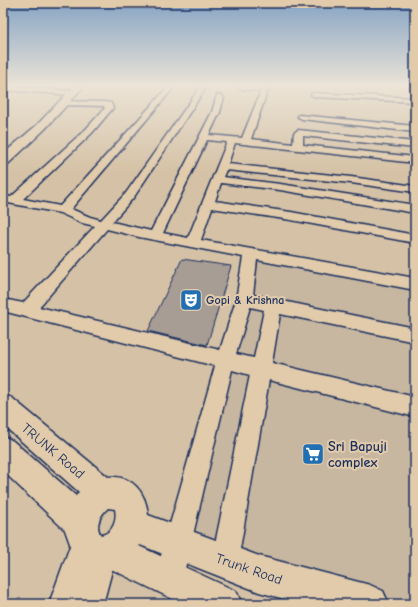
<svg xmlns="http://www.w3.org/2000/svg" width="418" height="607" viewBox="0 0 418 607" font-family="'Comic Neue',sans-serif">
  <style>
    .built { fill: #c7b7a1 }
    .building { fill: #a79d95; stroke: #1b2f5e }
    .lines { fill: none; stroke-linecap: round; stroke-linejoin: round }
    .minor-casing { stroke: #1b2f5e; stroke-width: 3 }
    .major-casing { stroke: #1b2f5e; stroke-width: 3 }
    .minor { fill: #e1cbab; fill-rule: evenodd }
    .major { fill: #e1cbab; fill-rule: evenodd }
    .labels { text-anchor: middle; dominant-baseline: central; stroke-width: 4; stroke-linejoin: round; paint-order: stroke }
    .poi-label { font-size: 12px; font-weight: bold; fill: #1b2f5e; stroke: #e1cbab; text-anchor: start }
    .near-poi-label { font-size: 14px; font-weight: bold; fill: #1b2f5e; stroke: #e1cbab; text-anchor: start }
    .near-street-label { font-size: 14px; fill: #1b2f5e; stroke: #e1cbab }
  </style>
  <rect width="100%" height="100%" fill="#d5c2a6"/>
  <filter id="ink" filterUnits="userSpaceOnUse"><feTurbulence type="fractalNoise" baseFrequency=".025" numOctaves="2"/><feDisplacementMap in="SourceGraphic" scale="8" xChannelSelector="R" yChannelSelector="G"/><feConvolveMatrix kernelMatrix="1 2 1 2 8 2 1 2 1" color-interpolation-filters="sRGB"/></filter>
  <g filter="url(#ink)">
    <path class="built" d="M256,259L415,290V604H396L190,537Z"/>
    <path class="building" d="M182,259L231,266L207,345L148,331Z"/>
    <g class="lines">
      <g class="minor-casing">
        <g id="minor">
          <path d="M3,86L73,91L77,93L73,95L3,90Z"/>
          <path d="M169,86H175L71,209L90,217L101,220L126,193L201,86H207L134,197L112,222L151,231L212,112L217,95H220L224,97L220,112L209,135L242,138L261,91L241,89L239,88L238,86H269L251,139L293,144L294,133L298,130L415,142V148L303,136V145L415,157V163L235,143L228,164L351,177L415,186V192L351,183L226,170L223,177L280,184L415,205V213L280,190L221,183L215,201L291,212L415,235V243L291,220L212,208L201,240L415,278V290L257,260L253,295L415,328V342L280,314L272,363L415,397V417L269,380L240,549L236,558L227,562L218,558L214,549L250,375L232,370L183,577L179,587L169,591L159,587L155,577L215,366L3,311V299L23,303L95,226L82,223L60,213L3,202V196L11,197L86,129L105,108L104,106L63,105L59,103L60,101L105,102L111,103L113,108L92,133L23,199L60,206ZM207,140L227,142L188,238L163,233ZM107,229L139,237L243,257L236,300L220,350L39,307ZM250,307L264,310L254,358L236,354Z"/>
          <path d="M409,86H415V88L410,87Z"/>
          <path d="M312,93L415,98V102L315,97L311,95Z"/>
          <path d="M299,115L415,126V132L302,119L298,117Z"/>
          <path d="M84,528L93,532L97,542L104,539L113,543L117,552L103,604H49L75,532Z"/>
        </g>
      </g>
      <g class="major-casing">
        <g id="major">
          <path d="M74,86H84L45,129L8,164L3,165V154L37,125Z"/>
          <path d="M3,394L12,398L108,477C132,475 146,492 148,515L259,556L370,585L383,591L389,604H303L259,592L140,545L139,546L236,591L242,604H183L109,568H95L78,560L74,555L65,530L3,471V436L13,441L76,496L79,492L3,425ZM108,508L115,509C117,519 114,533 101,535C94,526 101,514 108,508Z"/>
        </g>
      </g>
      <use href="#minor" class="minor"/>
      <use href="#major" class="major"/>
    </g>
  </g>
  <linearGradient id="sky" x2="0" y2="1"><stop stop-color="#86a4c4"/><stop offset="0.5" stop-color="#ece4d7"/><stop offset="1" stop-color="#ece4d7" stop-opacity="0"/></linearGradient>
  <rect width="418" height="171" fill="url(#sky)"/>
  <defs>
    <g id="theatre-square" transform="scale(1.15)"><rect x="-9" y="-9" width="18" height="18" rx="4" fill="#1f6fb2" stroke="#e1cbab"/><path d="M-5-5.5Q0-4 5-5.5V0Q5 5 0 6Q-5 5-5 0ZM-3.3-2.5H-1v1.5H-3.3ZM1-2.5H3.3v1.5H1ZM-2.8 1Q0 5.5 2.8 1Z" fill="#fff"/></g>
    <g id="supermarket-square" transform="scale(1.15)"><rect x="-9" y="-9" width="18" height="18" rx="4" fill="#1f6fb2" stroke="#e1cbab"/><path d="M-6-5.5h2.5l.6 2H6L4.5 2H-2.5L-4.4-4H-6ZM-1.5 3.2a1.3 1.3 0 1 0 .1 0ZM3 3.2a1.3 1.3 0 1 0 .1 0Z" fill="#fff"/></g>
  </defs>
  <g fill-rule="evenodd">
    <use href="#theatre-square" x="191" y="300"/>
    <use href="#supermarket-square" x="313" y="454"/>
  </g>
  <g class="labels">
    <g class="poi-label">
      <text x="206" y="300">Gopi &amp; Krishna</text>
    </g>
    <g class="near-poi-label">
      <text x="328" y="446">Sri Bapuji<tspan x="328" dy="16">complex</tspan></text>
    </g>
    <g class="near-street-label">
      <text transform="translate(53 451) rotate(40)">TRUNK Road</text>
      <text transform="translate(249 569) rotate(19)">Trunk Road</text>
    </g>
  </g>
  <rect width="418" height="607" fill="none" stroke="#e1cbab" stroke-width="16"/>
  <rect x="8" y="8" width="402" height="591" fill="none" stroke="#1b2f5e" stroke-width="1.5" filter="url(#ink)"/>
</svg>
